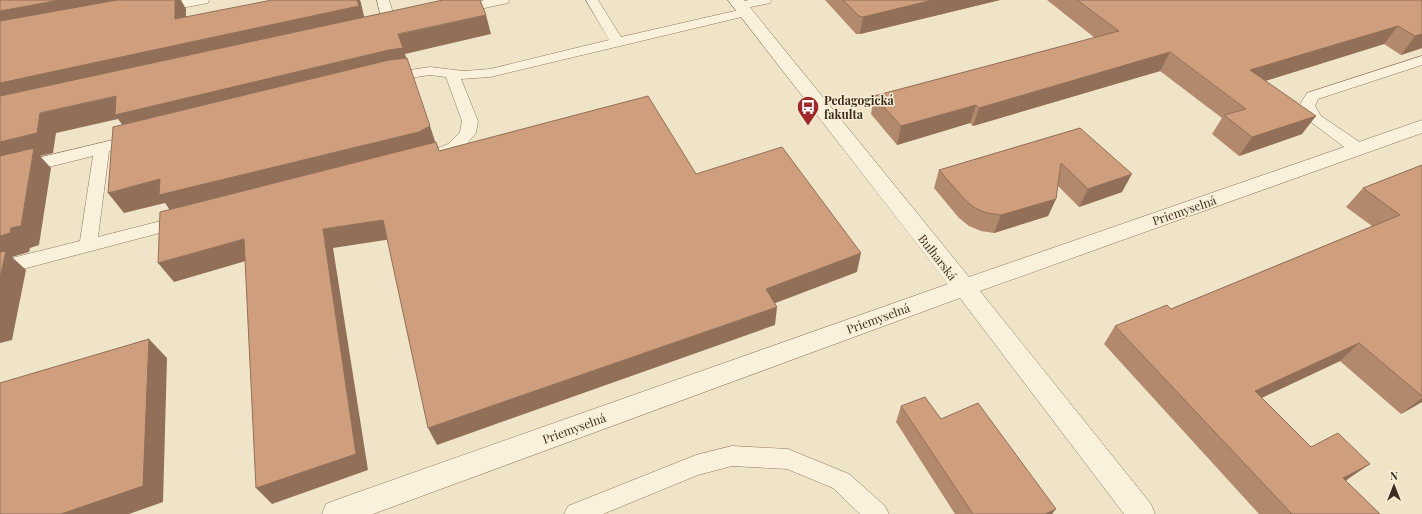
<svg xmlns="http://www.w3.org/2000/svg" width="1422" height="514" viewBox="0 0 1422 514" font-family="'Playfair Display',serif">
  <style>
    .lines { fill: none; stroke-linecap: round; stroke-linejoin: round }
    .lane-casing { stroke: #8d765c; stroke-width: 1 }
    .street-casing { stroke: #8d765c; stroke-width: 1 }
    .lane { fill: #faf1dc; fill-rule: evenodd }
    .street { fill: #faf1dc; fill-rule: evenodd }
    .wall { fill: #b2896c }
    .shaded-wall { fill: #916f58 }
    .building { fill: #cf9f7d; stroke: #916f58 }
    .labels { text-anchor: middle; dominant-baseline: central; stroke-width: 3; stroke-linejoin: round; paint-order: stroke }
    .poi-label { font-size: 12px; font-weight: bold; fill: #3d2e20; stroke: #f7eed8; text-anchor: start }
    .street-label { font-size: 12px; fill: #3d2e20; stroke: #f7eed8 }
  </style>
  <rect width="100%" height="100%" fill="#f0e4c8"/>
  <g class="lines">
    <g class="lane-casing">
      <g id="lane">
        <path d="M182,0H209L208,3L203,4L160,12L155,11L153,8L155,5Z"/>
        <path d="M377,0H389L397,26L395,29H385L383,26Z"/>
        <path d="M485,0H509L508,3L457,14L452,13L450,10L452,7Z"/>
        <path d="M586,0H598L621,37L739,10L733,6L735,3L749,0H771L770,3L746,8L750,9L752,12L750,15L490,77L461,79L478,121L476,133L460,152L439,161L433,162L427,161L425,157L427,153L448,144L460,132L462,121L446,77L430,75L388,81L383,80L381,77L383,74L430,67L463,71L490,69L609,40Z"/>
        <path d="M1422,56V65L1318,99L1315,106L1321,116L1364,145L1366,149L1364,153L1358,154L1352,153L1311,122L1299,106L1307,93Z"/>
        <path d="M134,135L140,136L142,140L140,144L109,151L98,237L184,215L190,217L193,221L190,225L0,275V261L80,241L93,156L0,179V167Z"/>
        <path d="M732,446L788,449L849,474L885,506L889,514H860L833,488L787,469L732,466L698,475L603,514H564L568,506L696,455Z"/>
      </g>
    </g>
    <g class="street-casing">
      <path id="street" d="M728,0H744L969,277L1422,120V133L980,291L1151,504L1155,514H1124L960,298L373,514H322L326,504L336,500L948,284Z"/>
    </g>
    <use href="#lane" class="lane"/>
    <use href="#street" class="street"/>
  </g>
  <g class="wall">
    <path d="M825,0H1000L860,34H856Z"/>
    <path d="M1047,0H1422V48L1401,55L1384,44L1265,81L1302,134L1239,156L1212,134L1222,118L1160,71L973,126L970,123L897,145L871,114L874,96L1095,38Z"/>
    <path d="M1080,128L1122,192L1079,207L1058,186L1056,199L1048,216L994,233L981,231L969,226L959,218L934,188L939,170Z"/>
    <path d="M1422,165V402L1401,414L1340,361L1261,398L1311,447L1348,479L1346,481L1379,514H1259L1104,344L1115,326L1171,309L1372,226L1346,207L1363,188Z"/>
    <path d="M901,406L941,419L1052,514H955L896,422Z"/>
  </g>
  <g class="shaded-wall">
    <path d="M60,0H181L186,9V39L175,19L0,32V11Z"/>
    <path d="M357,0H360L361,3L366,25L0,106V83Z"/>
    <path d="M933,0H1000L860,34L863,17Z"/>
    <path d="M486,15L491,34L405,54L410,68L129,134L118,119L56,133L53,153L40,156L51,168L39,245L30,248L29,252L12,257L26,270L12,340L0,343V142L40,113Z"/>
    <path d="M1398,26L1384,44L1239,89L1250,70Z"/>
    <path d="M1422,34V48L1401,55L1415,36Z"/>
    <path d="M1170,52L1160,71L973,126L979,108Z"/>
    <path d="M976,105L970,123L897,145L901,126Z"/>
    <path d="M1316,116L1302,134L1239,156L1252,137Z"/>
    <path d="M430,126L437,147L174,216L165,203L124,213L108,193L160,179Z"/>
    <path d="M1132,174L1122,192L1079,207L1088,189Z"/>
    <path d="M1056,199L1048,216L994,233L1001,215Z"/>
    <path d="M383,220L392,239L333,248L368,470L272,504L256,488L323,229Z"/>
    <path d="M244,239L256,258L174,282L158,263Z"/>
    <path d="M861,253L857,272L765,307L766,289Z"/>
    <path d="M777,307L775,325L437,445L428,428Z"/>
    <path d="M149,339L167,358L163,502L129,514H61Z"/>
    <path d="M1359,343L1340,361L1238,409L1255,391Z"/>
    <path d="M1422,398V402L1401,414Z"/>
    <path d="M1370,464L1348,479L1322,494L1343,478Z"/>
    <path d="M1056,509L1052,514H1045Z"/>
  </g>
  <g class="building">
    <path d="M0,0H60L0,11Z"/>
    <path d="M117,0H175V19L272,0H357L359,6L0,83V21Z"/>
    <path d="M443,0H480L486,15L398,34L403,48L389,50L115,115L116,96L40,113L37,133L0,142V96Z"/>
    <path d="M843,0H933L863,17L859,16Z"/>
    <path d="M1077,0H1422V34L1415,36L1398,26L1250,70L1316,116L1252,137L1224,115L1246,109L1170,52L979,108L976,105L901,126L874,96L1119,31Z"/>
    <path d="M407,58L430,126L419,132L159,195L160,179L108,193L113,127L389,60Z"/>
    <path d="M648,96L696,174L782,147L861,253L766,289L777,307L428,428L383,220L323,229L356,454L256,488L244,239L158,263L160,212L436,142L439,151Z"/>
    <path d="M1080,128L1132,174L1088,189L1061,163L1056,199L1001,215L987,213L975,208L965,200L939,170Z"/>
    <path d="M34,148L21,226L11,228L10,233L0,236V156Z"/>
    <path d="M1422,165V396L1359,343L1255,391L1311,447L1338,433L1370,464L1343,478L1380,514H1292L1115,326L1167,305L1171,309L1400,215L1363,188Z"/>
    <path d="M6,251L0,278V252Z"/>
    <path d="M149,339L143,486L61,514H0V383Z"/>
    <path d="M925,397L941,419L978,403L1056,509L1045,514H973L901,406Z"/>
  </g>
  <defs>
    <g id="bus-pin" transform="scale(1.15)"><path d="M0 17L-7.5 6A9.5 9.5 0 1 1 7.5 6Z" fill="#9e2a2b" stroke="#f7eed8"/><path d="M-5-6H5V4H4V6H2V4H-2V6H-4V4H-5ZM-3.5-4V0h7V-4ZM-3.5 1.2v1.5H-2V1.2ZM2 1.2v1.5H3.5V1.2Z" fill="#fff"/></g>
  </defs>
  <g fill-rule="evenodd">
    <use href="#bus-pin" x="808" y="107"/>
  </g>
  <g class="labels">
    <g class="poi-label">
      <text x="824" y="100">Pedagogická<tspan x="824" dy="14">fakulta</tspan></text>
    </g>
    <g class="street-label">
      <text transform="translate(1184 210) rotate(-19)">Priemyselná</text>
      <text transform="translate(938 257) rotate(52)">Bulharská</text>
      <text transform="translate(878 318) rotate(-20)">Priemyselná</text>
      <text transform="translate(574 428) rotate(-20)">Priemyselná</text>
    </g>
  </g>
  <g transform="translate(1394 486)" stroke="#f7eed8" stroke-width="3" paint-order="stroke">
  <path d="M0-3L7 15L0 10L-7 15Z" fill="#3d2e20"/>
  <text y="-6" font-size="11" font-weight="bold" text-anchor="middle" fill="#3d2e20">N</text>
  </g>
</svg>
